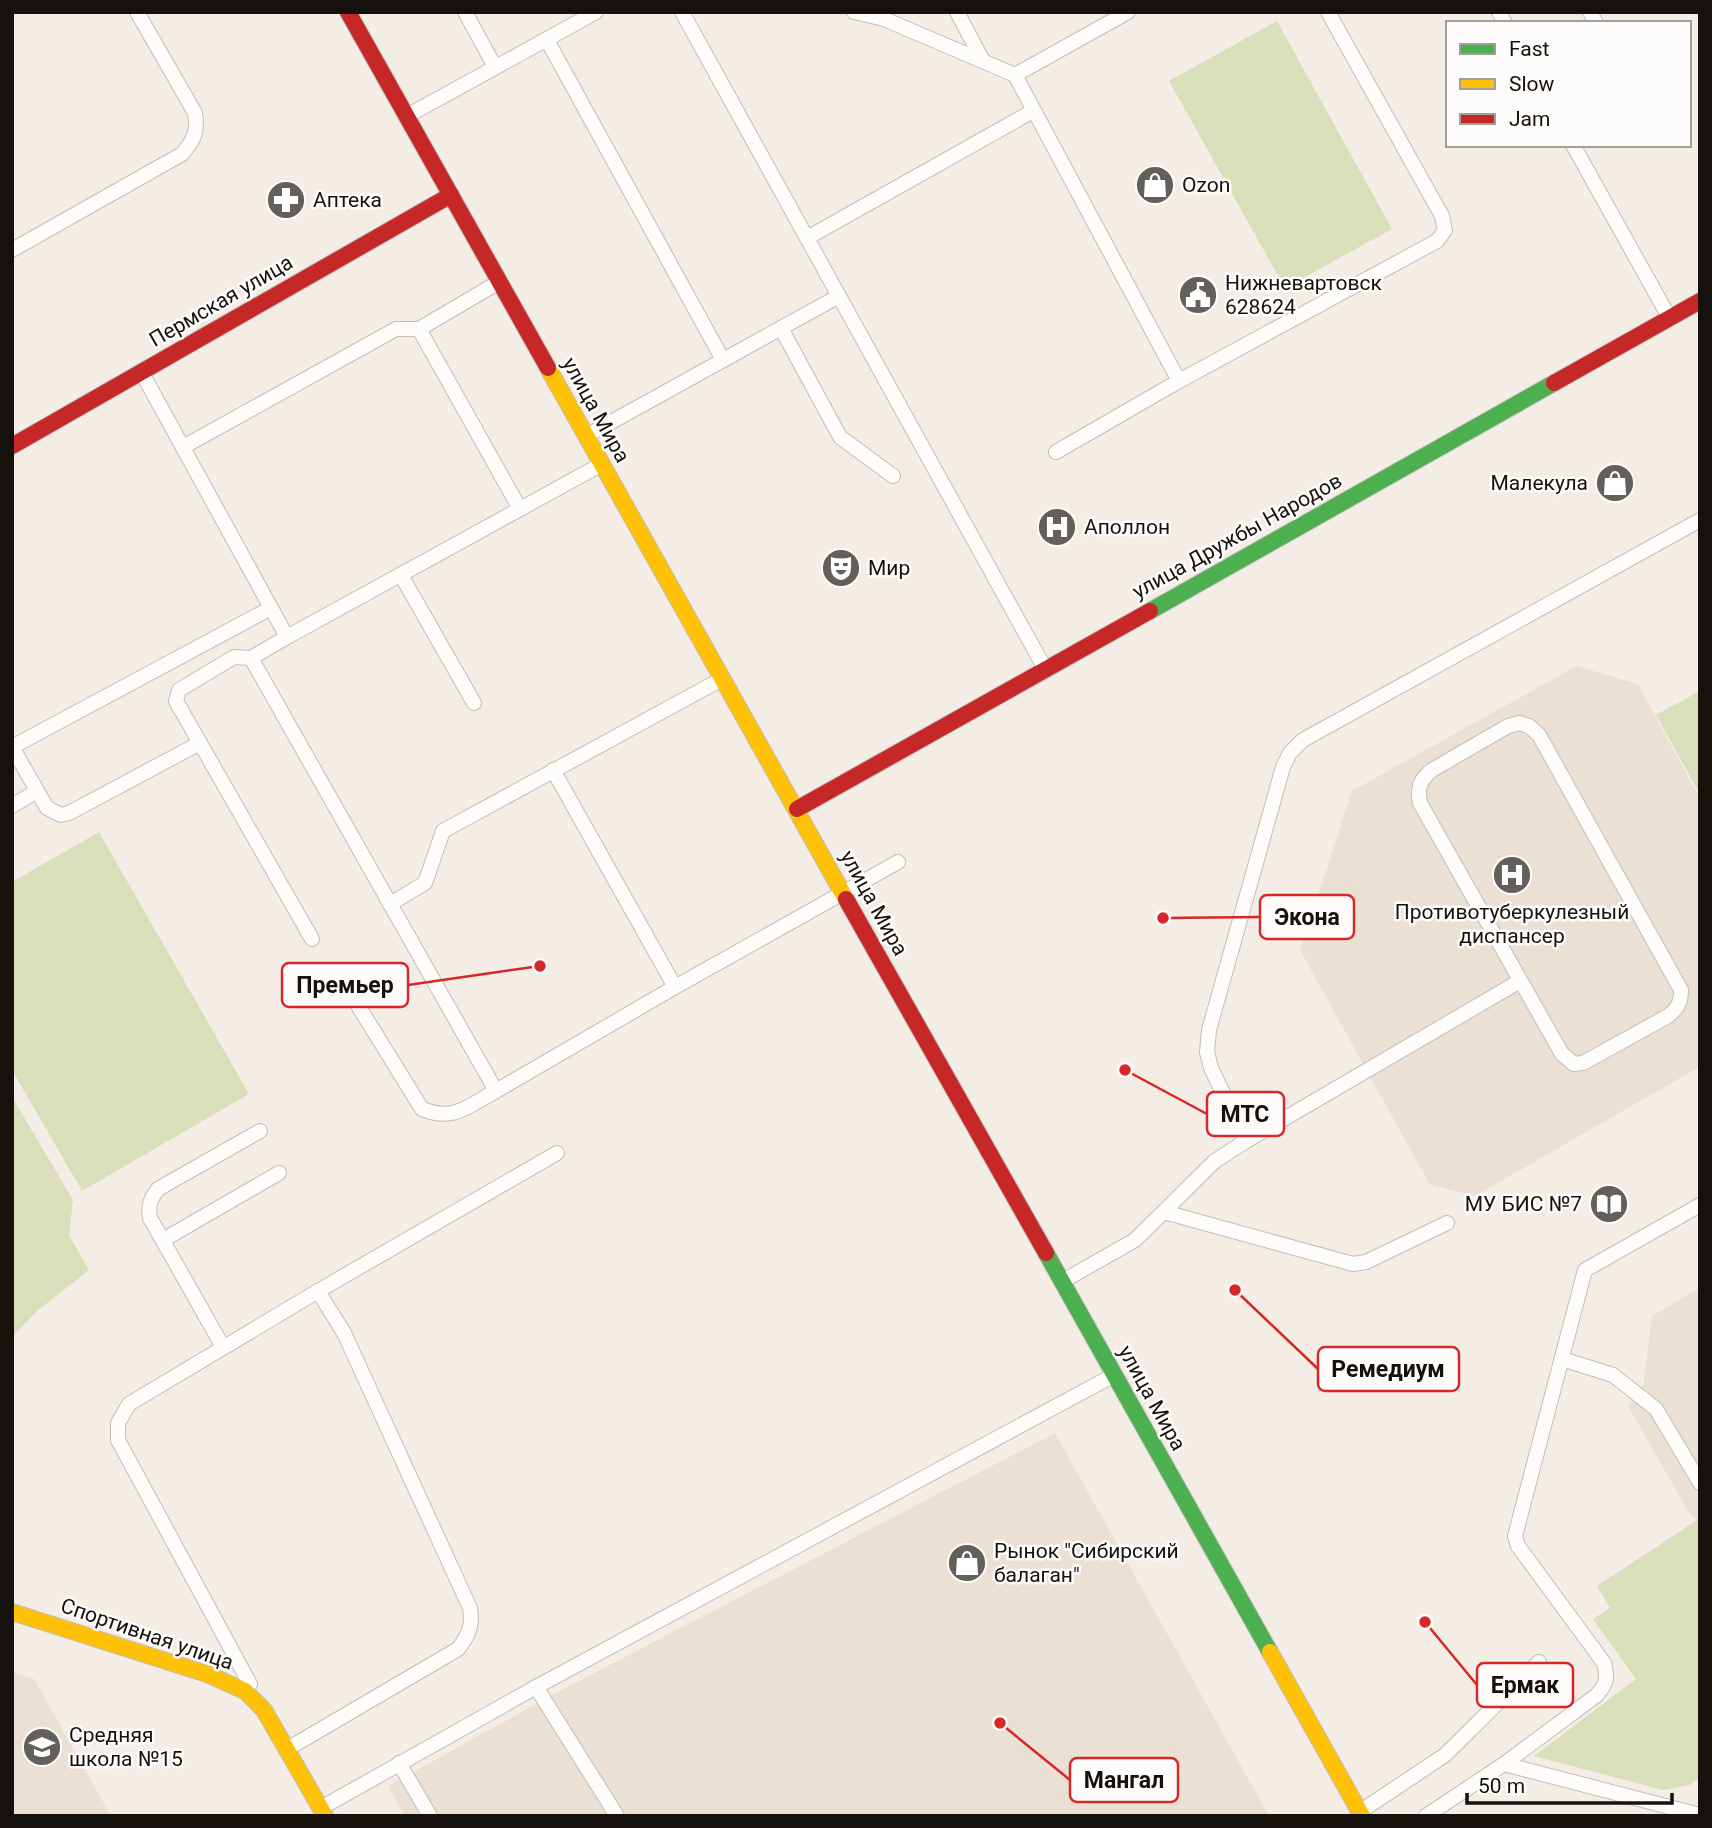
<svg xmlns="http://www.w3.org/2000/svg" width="1712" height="1828" viewBox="0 0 1712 1828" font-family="Roboto,sans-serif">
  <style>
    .built { fill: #ebe0d4 }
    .green { fill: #d9dfbb }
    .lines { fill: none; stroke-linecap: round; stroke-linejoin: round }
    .lane-casing { stroke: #c2beb8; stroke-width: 16 }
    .fast-casing { stroke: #c2beb8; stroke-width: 18 }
    .slow-casing { stroke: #c2beb8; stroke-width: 18 }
    .jam-casing { stroke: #c2beb8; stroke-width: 18 }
    .lane { stroke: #fdfcfb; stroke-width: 14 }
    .fast { stroke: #4caf50; stroke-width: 16 }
    .slow { stroke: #ffc107; stroke-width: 16 }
    .jam { stroke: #c62828; stroke-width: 16 }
    .labels { text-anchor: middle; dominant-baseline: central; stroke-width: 5; stroke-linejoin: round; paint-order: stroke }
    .poi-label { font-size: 21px; fill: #15120e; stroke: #fefcfa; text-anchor: start }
    .street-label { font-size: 21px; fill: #15120e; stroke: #fefcfa }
    .leader { fill: none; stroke: #d62828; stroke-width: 2.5 }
    .callout-dot { fill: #d62828; stroke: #fefcfa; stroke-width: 2.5 }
    .callout { fill: #fefcfa; stroke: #d62828; stroke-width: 2.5 }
    .callout-label { font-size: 23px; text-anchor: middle; font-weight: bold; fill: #15120e }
  </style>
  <rect width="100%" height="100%" fill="#f3ede6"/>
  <g class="built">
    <path d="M1577,666L1638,684L1700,799V1061L1696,1069L1475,1196L1430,1185L1300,950L1352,791Z"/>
    <path d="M1700,1288V1524L1687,1509L1628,1406L1643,1386L1652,1316Z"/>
    <path d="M1055,1433L1269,1816H405L388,1786L556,1693Z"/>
    <path d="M12,1672L34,1679L111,1816H12Z"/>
  </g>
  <g class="green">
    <path d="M1277,21L1392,229L1285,288L1169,81Z"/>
    <path d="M1698,692H1700V794L1656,715Z"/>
    <path d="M99,832L249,1094L82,1191L12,1070V882Z"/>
    <path d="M12,1097L73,1200L69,1235L89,1270L37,1311L12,1337Z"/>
    <path d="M1697,1520L1700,1524V1778L1690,1785L1663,1790L1534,1756L1636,1679L1593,1619L1610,1608L1597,1586Z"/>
  </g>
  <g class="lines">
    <g class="lane-casing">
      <g id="lane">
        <path d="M465,12L495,67"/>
        <path d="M682,12L1044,667"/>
        <path d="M854,12L884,19L1015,75L1179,381"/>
        <path d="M957,12L983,61"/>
        <path d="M1499,12L1505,23"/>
        <path d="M1590,12L1596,23"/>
        <path d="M547,40L723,360"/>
        <path d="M1015,75L1128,12"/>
        <path d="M407,116L596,12"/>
        <path d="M1573,145L1669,317"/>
        <path d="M807,238L1033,111"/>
        <path d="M12,250L182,154C194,140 198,132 195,113L137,12"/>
        <path d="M781,328L840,437L893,476"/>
        <path d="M419,329L499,282"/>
        <path d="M142,373L287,637L251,658L234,657L179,690L176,701L312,939"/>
        <path d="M586,436L839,296"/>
        <path d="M183,447L396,329H419L520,509"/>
        <path d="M1056,452L1179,381L1437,241L1445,230L1442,216L1328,12"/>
        <path d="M401,575L474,703"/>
        <path d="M287,637L602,464"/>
        <path d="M251,658L496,1091L675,987L898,862"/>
        <path d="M1519,723L1529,726L1539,735L1681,990C1681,1003 1678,1008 1668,1016L1583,1063L1574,1064L1562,1054L1420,803C1417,787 1420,780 1432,770L1508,726Z"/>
        <path d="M200,743L69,813L61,815L47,808L12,747L271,608"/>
        <path d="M553,770L675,987"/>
        <path d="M12,806L37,791"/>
        <path d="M390,904L425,883L443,831L720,680"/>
        <path d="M357,1004L422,1109C454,1122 468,1106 496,1091"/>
        <path d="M1246,1141L1520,981"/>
        <path d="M1164,1212L1353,1264L1366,1262L1447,1223"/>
        <path d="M163,1240L279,1173"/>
        <path d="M1063,1281L1135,1240L1215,1161L1246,1141L1211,1068L1207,1052L1209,1030L1283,767L1290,753L1303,740L1700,520"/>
        <path d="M223,1347L150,1218C148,1206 150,1199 158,1189L260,1131"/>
        <path d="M1562,1359L1613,1375L1656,1409L1700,1483"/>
        <path d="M250,1684L118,1440V1423L129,1404L318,1291L557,1153"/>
        <path d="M536,1687L617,1816"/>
        <path d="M289,1748L458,1649C469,1635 473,1625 470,1608L344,1333L318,1291"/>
        <path d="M399,1763L430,1816"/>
        <path d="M1504,1764L1700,1815"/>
        <path d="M321,1808L536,1687L1114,1375"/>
        <path d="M1361,1811L1445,1755L1539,1662"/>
        <path d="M1426,1816L1504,1764L1597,1695C1607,1683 1608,1678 1604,1663L1518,1546L1515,1536L1585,1270L1700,1205"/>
      </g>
    </g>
    <g class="fast-casing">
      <g id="fast">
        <path d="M1150,611L1554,383"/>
        <path d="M1046,1253L1270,1652"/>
      </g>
    </g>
    <g class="slow-casing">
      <g id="slow">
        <path d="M548,368L846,899"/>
        <path d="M12,1612L207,1674L245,1691L264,1710L325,1816"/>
        <path d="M1270,1652L1362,1816"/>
      </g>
    </g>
    <g class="jam-casing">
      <g id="jam">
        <path d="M348,12L548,368"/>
        <path d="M1554,383L1700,301"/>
        <path d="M12,446L451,195"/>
        <path d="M797,809L1150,611"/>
        <path d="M846,899L1046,1253"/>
      </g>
    </g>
    <use href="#lane" class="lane"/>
    <use href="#fast" class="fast"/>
    <use href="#slow" class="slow"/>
    <use href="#jam" class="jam"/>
  </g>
  <defs>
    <g id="shop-disc" transform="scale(2.0125)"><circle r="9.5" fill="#635f5a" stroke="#fefcfa"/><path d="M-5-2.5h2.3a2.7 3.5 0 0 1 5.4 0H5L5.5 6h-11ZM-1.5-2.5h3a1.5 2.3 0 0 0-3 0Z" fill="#fff"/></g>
    <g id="pharmacy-disc" transform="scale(2.0125)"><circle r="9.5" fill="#635f5a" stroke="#fefcfa"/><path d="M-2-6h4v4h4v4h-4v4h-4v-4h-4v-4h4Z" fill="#fff"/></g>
    <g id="civic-disc" transform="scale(2.0125)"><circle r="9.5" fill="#635f5a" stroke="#fefcfa"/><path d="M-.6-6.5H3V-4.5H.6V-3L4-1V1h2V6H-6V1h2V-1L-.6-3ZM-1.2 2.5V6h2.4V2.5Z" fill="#fff"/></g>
    <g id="hospital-disc" transform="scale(2.0125)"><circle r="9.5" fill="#635f5a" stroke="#fefcfa"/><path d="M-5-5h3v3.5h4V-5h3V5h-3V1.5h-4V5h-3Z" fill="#fff"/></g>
    <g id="theatre-disc" transform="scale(2.0125)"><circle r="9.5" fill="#635f5a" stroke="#fefcfa"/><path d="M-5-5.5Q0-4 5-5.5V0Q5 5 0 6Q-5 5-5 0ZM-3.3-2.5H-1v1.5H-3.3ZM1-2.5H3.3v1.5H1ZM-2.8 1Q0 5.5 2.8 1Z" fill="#fff"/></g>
    <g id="library-disc" transform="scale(2.0125)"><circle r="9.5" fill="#635f5a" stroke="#fefcfa"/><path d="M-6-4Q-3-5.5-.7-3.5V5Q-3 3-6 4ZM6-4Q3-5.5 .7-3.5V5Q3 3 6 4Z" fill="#fff"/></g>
    <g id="school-disc" transform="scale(2.0125)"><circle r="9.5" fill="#635f5a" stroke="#fefcfa"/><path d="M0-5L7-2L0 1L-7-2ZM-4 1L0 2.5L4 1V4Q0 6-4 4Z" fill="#fff"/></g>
  </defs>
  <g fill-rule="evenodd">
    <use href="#shop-disc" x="1155" y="185"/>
    <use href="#pharmacy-disc" x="286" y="200"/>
    <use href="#civic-disc" x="1198" y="295"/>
    <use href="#shop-disc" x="1615" y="483"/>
    <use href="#hospital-disc" x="1057" y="527"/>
    <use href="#theatre-disc" x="841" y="568"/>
    <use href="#hospital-disc" x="1512" y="875"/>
    <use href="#library-disc" x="1609" y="1204"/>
    <use href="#shop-disc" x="967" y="1563"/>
    <use href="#school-disc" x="42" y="1747"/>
  </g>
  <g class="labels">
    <g class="poi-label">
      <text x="1182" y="185">Ozon</text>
      <text x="313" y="200">Аптека</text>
      <text x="1225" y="283">Нижневартовск<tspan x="1225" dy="24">628624</tspan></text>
      <text x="1588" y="483" text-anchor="end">Малекула</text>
      <text x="1084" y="527">Аполлон</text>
      <text x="868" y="568">Мир</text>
      <text x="1512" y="912" text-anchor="middle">Противотуберкулезный<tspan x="1512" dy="24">диспансер</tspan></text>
      <text x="1582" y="1204" text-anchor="end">МУ БИС №7</text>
      <text x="994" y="1551">Рынок "Сибирский<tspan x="994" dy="24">балаган"</tspan></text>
      <text x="69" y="1735">Средняя<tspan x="69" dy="24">школа №15</tspan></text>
    </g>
    <g class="street-label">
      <text transform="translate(221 301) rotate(-30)">Пермская улица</text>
      <text transform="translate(596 410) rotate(61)">улица Мира</text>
      <text transform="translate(1237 536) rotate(-29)">улица Дружбы Народов</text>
      <text transform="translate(874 903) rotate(61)">улица Мира</text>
      <text transform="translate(1152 1398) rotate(61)">улица Мира</text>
      <text transform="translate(147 1634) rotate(19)">Спортивная улица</text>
    </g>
  </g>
  <path class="leader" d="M1163 918L1260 917M540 966L408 985M1125 1070L1207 1114M1235 1290L1318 1369M1425 1622L1477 1685M1000 1723L1070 1780"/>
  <g class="callout-dot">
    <circle cx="1163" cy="918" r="7"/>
    <circle cx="540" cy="966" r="7"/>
    <circle cx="1125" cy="1070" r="7"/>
    <circle cx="1235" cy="1290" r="7"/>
    <circle cx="1425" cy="1622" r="7"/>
    <circle cx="1000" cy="1723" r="7"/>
  </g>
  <g class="callout">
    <rect x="1260" y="895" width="94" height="44" rx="7"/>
    <rect x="282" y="963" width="126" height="44" rx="7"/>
    <rect x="1207" y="1092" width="77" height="44" rx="7"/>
    <rect x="1318" y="1347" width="141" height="44" rx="7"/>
    <rect x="1477" y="1663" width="96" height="44" rx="7"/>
    <rect x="1070" y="1758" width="108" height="44" rx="7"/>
  </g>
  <g class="callout-label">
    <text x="1307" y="925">Экона</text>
    <text x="345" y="993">Премьер</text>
    <text x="1245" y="1122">МТС</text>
    <text x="1388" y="1377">Ремедиум</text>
    <text x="1525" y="1693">Ермак</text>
    <text x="1124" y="1788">Мангал</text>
  </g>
  <rect width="1712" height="1828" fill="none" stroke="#15120e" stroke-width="28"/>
  <rect x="1446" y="21" width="245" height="126" fill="#fefcfa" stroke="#a19e9c" stroke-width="2"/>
  <rect x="1460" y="44" width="35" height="10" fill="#4caf50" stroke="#a19e9c" stroke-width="2"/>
  <text x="1509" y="56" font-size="21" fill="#15120e">Fast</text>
  <rect x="1460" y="79" width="35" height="10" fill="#ffc107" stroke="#a19e9c" stroke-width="2"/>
  <text x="1509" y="91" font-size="21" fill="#15120e">Slow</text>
  <rect x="1460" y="114" width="35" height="10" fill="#c62828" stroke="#a19e9c" stroke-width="2"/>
  <text x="1509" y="126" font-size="21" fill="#15120e">Jam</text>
  <path d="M1467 1793v10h205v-10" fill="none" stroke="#15120e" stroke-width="3.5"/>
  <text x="1478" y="1793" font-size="21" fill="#15120e" stroke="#fefcfa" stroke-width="5" paint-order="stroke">50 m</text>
</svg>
